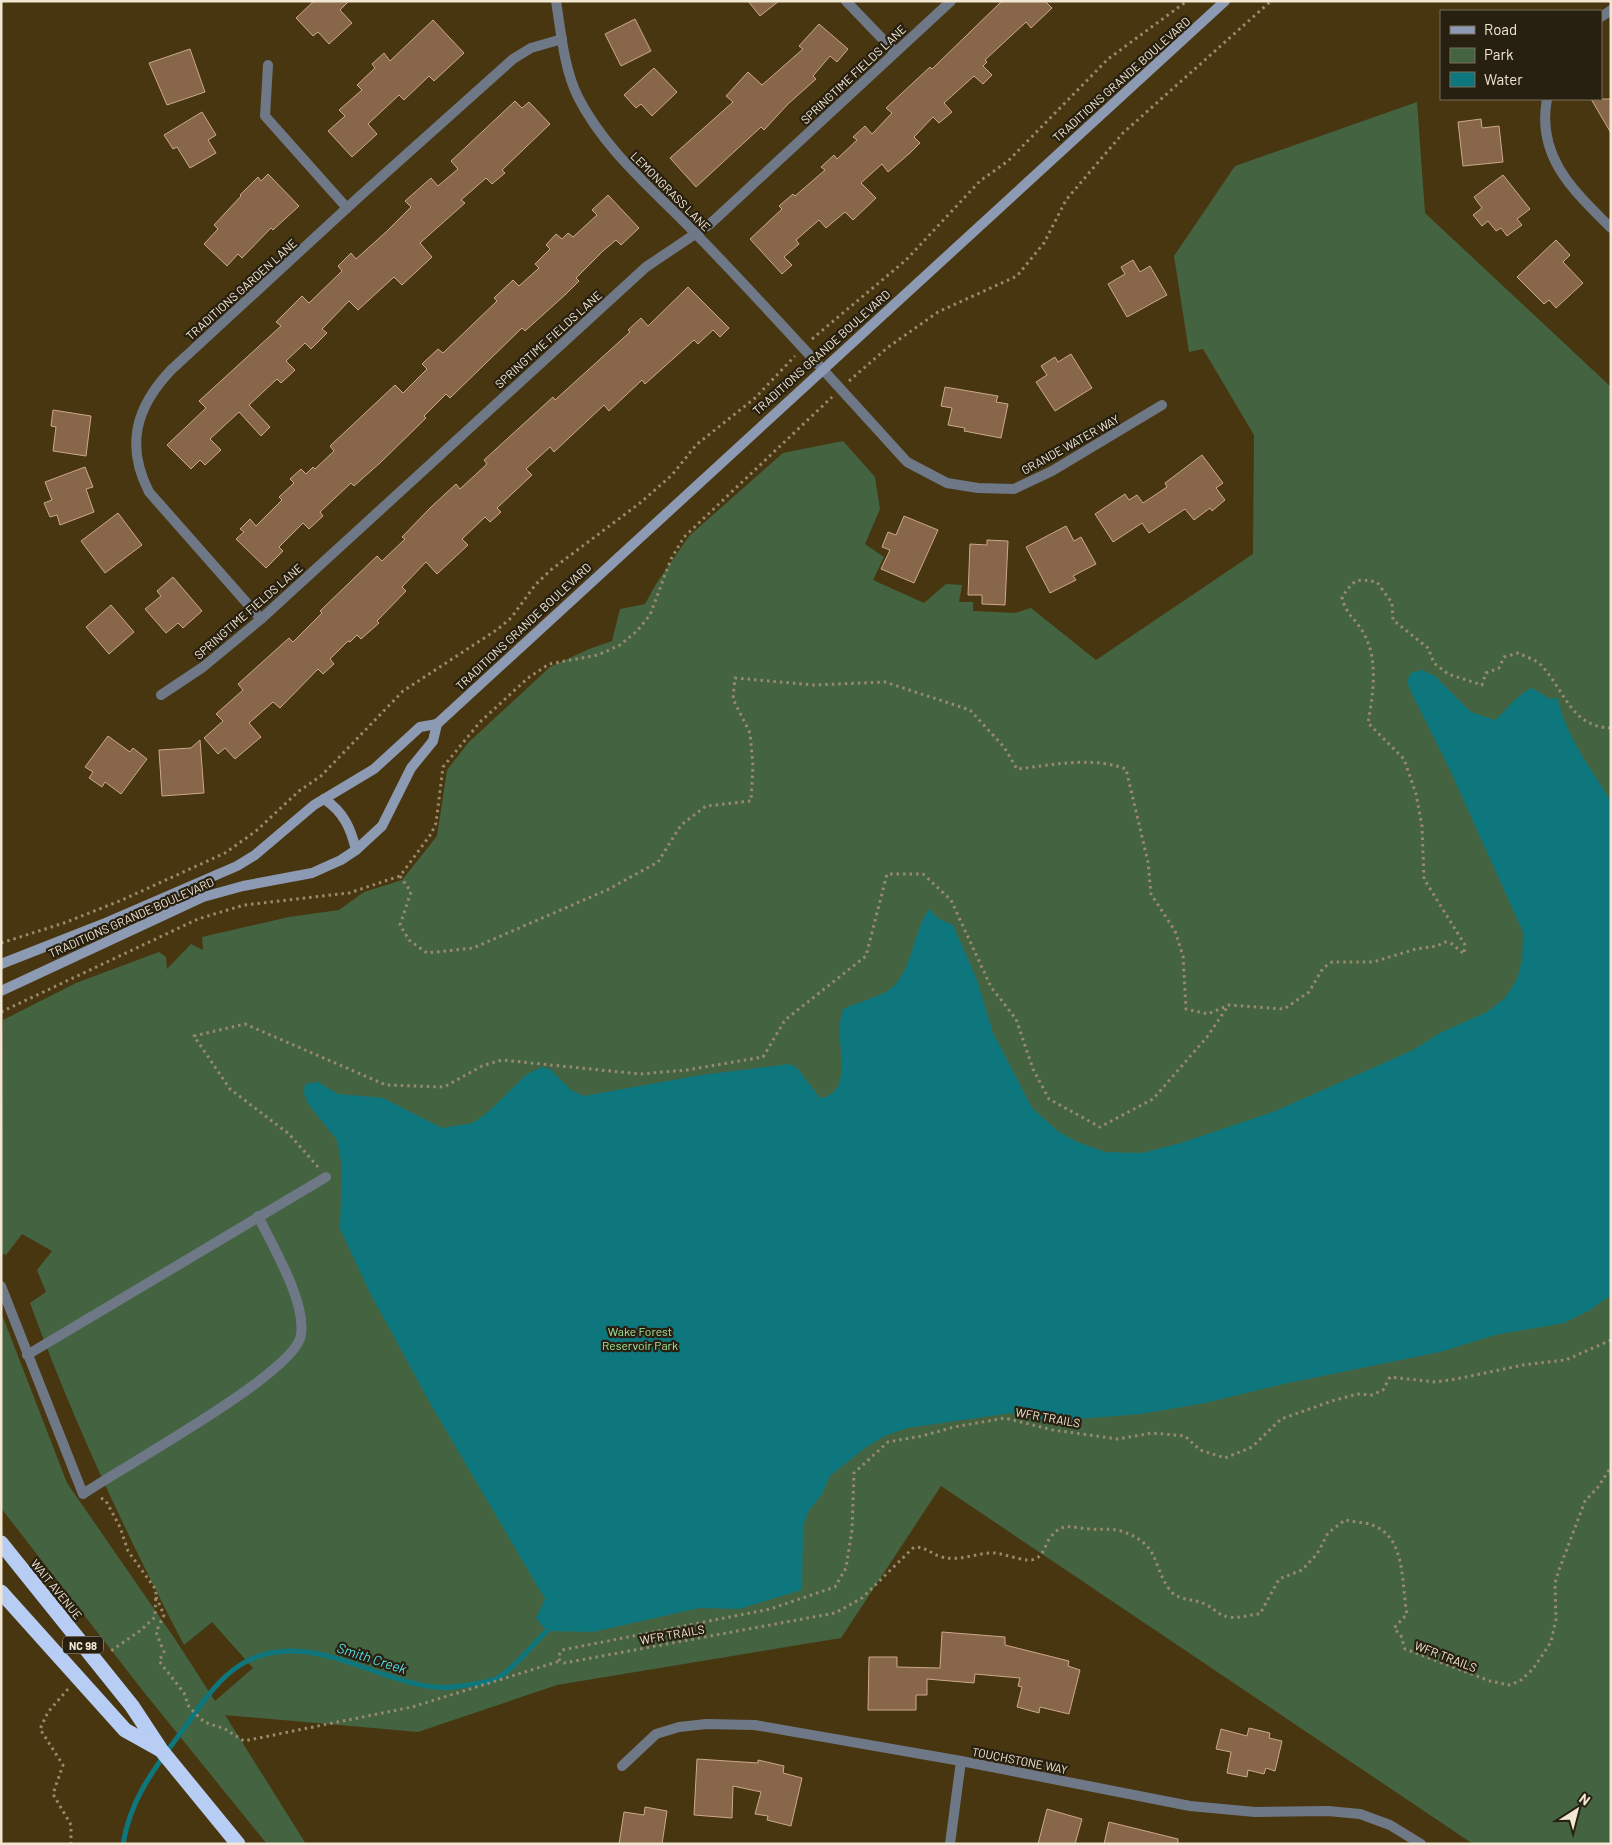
<svg xmlns="http://www.w3.org/2000/svg" width="1612" height="1845" viewBox="0 0 1612 1845" font-family="Barlow,sans-serif">
  <style>
    .green { fill: #446341 }
    .water { fill: #0e777e }
    .lines { fill: none; stroke-linecap: round; stroke-linejoin: round }
    .stream { stroke: #0e777e; stroke-width: 5 }
    .building { fill: #87664a; stroke: #cca98a }
    .path { stroke: #998a6d; stroke-width: 3; stroke-dasharray: 2.5 4; stroke-linecap: butt }
    .street { stroke: #6f7887; stroke-width: 10 }
    .secondary { stroke: #8d9ab3; stroke-width: 10 }
    .highway { stroke: #b8cdf4; stroke-width: 15 }
    .labels { text-anchor: middle; dominant-baseline: central; stroke-width: 4.5; stroke-linejoin: round; paint-order: stroke }
    .shield { fill: #271f10; stroke: #b5ab98; stroke-width: 1 }
    .shield-label { font-size: 11px; font-weight: bold; fill: #f2e7d3 }
    .street-label { font-size: 12px; fill: #f2e7d3; stroke: #271f10 }
    .park-label { font-size: 12px; fill: #a2e29c; stroke: #271f10 }
    .water-label { font-size: 14px; font-style: italic; fill: #57dce7; stroke: #271f10 }
  </style>
  <rect width="100%" height="100%" fill="#483610"/>
  <path class="green" d="M1417,102L1425,213L1611,387V1844H1473L941,1486L841,1638L557,1685L418,1732L225,1715L306,1844H267L143,1691L1,1508V1312L67,1483L175,1639L215,1701L253,1668L212,1622L184,1645C126,1534 73,1421 30,1303L46,1292L37,1270L52,1251L22,1234L6,1255L1,1253L3,1020L76,983L159,952L166,957L167,969L191,944L203,950L202,937L289,917L339,910L364,892L402,880L437,836L447,770L468,743L550,667L589,649L612,641L620,609L645,604L656,584L689,536L783,453L843,441L875,477L880,509L865,544L884,557L873,580L924,603L946,584L962,585L959,602H973V611L1015,613L1031,608L1096,660L1253,554L1254,435L1203,349L1189,352L1174,256L1235,166Z"/>
  <path class="water" d="M1422,670L1435,676L1471,712L1495,720C1509,708 1514,697 1532,688L1550,699L1557,698C1569,742 1589,764 1611,802V1295L1590,1310L1564,1323L1495,1335L1440,1352L1288,1383L1205,1403L1141,1414L1052,1421L1011,1413L907,1428L885,1436L865,1448L830,1476L822,1494L808,1512L803,1526L802,1590L739,1609L699,1608L593,1632L547,1631L536,1618L545,1599L430,1403L370,1293L340,1229L342,1166L337,1140L309,1105L304,1094L305,1084L318,1082L338,1094L383,1098L442,1128L473,1123L488,1112L527,1074L542,1067L550,1069L571,1090L584,1096L701,1075L789,1064L797,1068L820,1098C854,1093 837,1046 840,1025C840,1019 842,1014 843,1009C856,1003 885,995 893,987C913,967 913,932 929,909L939,919L953,925L977,980L993,1033L1032,1108L1059,1132L1075,1141L1105,1152L1142,1153L1181,1143L1273,1112L1413,1050L1440,1033L1487,1012L1505,998L1517,979L1522,961L1523,932L1450,770L1410,690L1407,681L1411,673Z"/>
  <g class="lines">
    <path class="stream" d="M123,1844C131,1797 155,1768 182,1731C196,1712 209,1691 227,1675C273,1634 328,1654 380,1673C407,1682 432,1691 461,1686C473,1684 490,1683 501,1676C518,1664 532,1645 547,1631"/>
  </g>
  <g class="building">
    <path d="M314,1H349L340,10L352,23L329,44L318,32L313,36L296,18Z"/>
    <path d="M748,1H779L760,16Z"/>
    <path d="M1002,1H1045L1052,8L1031,28L1026,22L985,60L987,62L983,66L992,75L983,84L974,76L944,103L952,112L939,123L933,117L914,137L920,143L910,153L888,172L882,164L861,183L876,198L853,220L845,212L826,228L819,220L796,240L799,244L784,257L792,265L782,274L750,239L782,209L779,206L793,194L795,196L825,170L821,167L834,155L837,159L857,140L853,137L865,126L872,134L892,113L886,108L930,67L932,69Z"/>
    <path d="M635,19L651,51L621,66L605,34Z"/>
    <path d="M433,20L464,53L434,81L429,76L404,100L399,95L368,124L377,134L352,157L328,131L345,116L339,110L362,90L357,85L375,68L372,64L384,53L390,61Z"/>
    <path d="M819,24L848,49L837,62L830,56L813,76L816,79L788,104L764,130L761,127L696,187L670,158L733,102L726,96L748,72L762,85L803,49L799,46Z"/>
    <path d="M190,49L205,92L167,105L149,63Z"/>
    <path d="M654,68L677,92L652,116L641,104L636,108L624,95Z"/>
    <path d="M1591,99H1611V133Z"/>
    <path d="M515,101L522,108L529,102L550,124L502,170L505,173L492,184L486,178L461,200L465,203L420,243L432,257L402,285L394,277L358,310L349,301L322,329L327,333L311,349L305,343L286,361L295,370L281,383L277,379L249,405L270,427L261,436L239,412L210,439L221,450L205,465L200,460L191,469L167,445L206,408L199,401L281,326L276,322L302,296L309,303L342,271L338,266L351,253L356,259L386,232L411,207L405,201L431,178L438,186L458,169L451,161Z"/>
    <path d="M202,112L216,135L208,140L216,153L190,168L177,147L173,149L164,135Z"/>
    <path d="M1481,119L1482,128L1499,126L1503,162L1463,166L1458,122Z"/>
    <path d="M268,174L299,206L273,230L271,228L242,258L238,254L227,266L204,244L218,229L214,225L241,196L240,195L258,177L261,181Z"/>
    <path d="M1503,175L1530,209L1517,219L1522,225L1507,236L1501,228L1496,231L1488,221L1482,226L1473,215L1482,208L1474,197Z"/>
    <path d="M608,195L639,228L621,245L616,240L603,251L576,278L579,281L566,294L525,331L522,328L450,398L446,394L424,416L426,418L381,462L354,486L351,483L320,512L323,516L309,529L303,523L279,547L283,551L266,568L236,539L244,532L240,529L250,519L256,526L282,500L279,497L294,483L290,479L301,469L306,474L313,467L315,469L334,451L330,446L395,385L403,393L427,369L422,364L438,349L443,353L497,301L494,298L513,280L519,286L539,268L535,264L550,249L546,245L556,234L562,239L568,233L573,237L597,215L592,210Z"/>
    <path d="M1556,240L1570,255L1563,262L1583,283L1556,308L1549,300L1544,304L1517,277Z"/>
    <path d="M1133,260L1140,272L1150,266L1167,295L1127,317L1108,284L1125,274L1121,267Z"/>
    <path d="M688,287L729,328L720,337L713,330L698,344L694,340L645,384L642,380L609,411L604,405L554,452L550,447L526,469L532,475L497,508L501,512L490,522L485,517L462,539L468,545L437,574L426,562L402,587L406,591L377,621L379,623L361,639L357,635L350,642L348,641L330,659L334,664L323,674L318,669L280,708L273,702L249,723L261,737L235,759L225,748L218,754L204,738L223,721L216,714L243,690L238,684L289,638L293,642L322,613L320,611L377,556L382,561L405,539L402,537L431,507L456,484L460,489L487,464L484,460L553,397L555,400L630,332L628,330L641,318L648,326Z"/>
    <path d="M1071,354L1092,388L1055,411L1036,382L1047,375L1041,366L1055,357L1058,362Z"/>
    <path d="M945,387L998,396L996,402L1008,404L1001,438L964,431L965,428L948,425L952,408L941,406Z"/>
    <path d="M53,410L91,416L86,456L53,451L56,427L51,426Z"/>
    <path d="M1202,455L1223,483L1216,488L1225,500L1212,511L1210,508L1194,520L1185,509L1149,533L1142,523L1113,542L1095,514L1125,494L1129,500L1137,495L1143,503L1167,487L1165,483Z"/>
    <path d="M85,467L93,487L86,489L94,512L60,525L57,515L50,517L44,503L52,500L45,482Z"/>
    <path d="M118,513L142,545L105,573L81,541Z"/>
    <path d="M904,516L938,530L914,583L881,569L890,550L882,547L888,532L896,535Z"/>
    <path d="M1066,526L1074,541L1081,537L1096,564L1073,576L1076,580L1050,593L1026,547Z"/>
    <path d="M987,540L1008,541L1005,605L982,604V595H968L970,544L987,545Z"/>
    <path d="M173,577L202,611L183,628L178,623L166,633L145,609L161,596L157,591Z"/>
    <path d="M111,605L134,632L109,654L86,627Z"/>
    <path d="M108,736L130,752L133,748L147,759L121,794L105,782L102,787L89,778L93,772L85,767Z"/>
    <path d="M200,740L204,793L162,796L159,750L191,748Z"/>
    <path d="M942,1632L1005,1637V1645L1069,1661L1068,1666L1080,1670L1069,1714L1040,1707L1039,1713L1017,1707L1022,1687L1018,1686L1020,1678L975,1674L974,1683L927,1679V1695H916V1710H868L869,1657H897V1667L940,1668Z"/>
    <path d="M1249,1728L1270,1733L1269,1738L1282,1741L1275,1771L1266,1768L1264,1774L1248,1770L1247,1777L1227,1773L1231,1752L1216,1749L1221,1729L1247,1736Z"/>
    <path d="M697,1759L758,1763V1760L784,1766L783,1773L802,1778L791,1826L767,1820L768,1816L755,1814L761,1792L733,1786L732,1818L694,1815Z"/>
    <path d="M645,1807L667,1811L662,1844H619L624,1812L644,1815Z"/>
    <path d="M1047,1809L1082,1819L1075,1844H1038Z"/>
    <path d="M1109,1822L1178,1839V1844H1104Z"/>
  </g>
  <g class="lines">
    <g class="path">
      <path d="M812,339L906,260L980,181L1008,161L1108,59L1187,1"/>
      <path d="M849,381L887,348L938,312L1017,276L1044,243L1066,200L1123,133L1271,1"/>
      <path d="M400,876L411,892L400,925L409,940L427,953L473,948L607,890L658,862L681,825L706,806L751,801L753,766L750,733L733,699L735,678L814,685L885,682L970,710L1004,747L1017,769C1053,765 1091,756 1126,769L1148,862L1151,894L1175,931L1183,956L1186,1009L1208,1014L1229,1005L1284,1009L1309,992L1323,968L1332,962H1373L1416,949L1437,946L1445,942L1452,944L1464,954L1465,945L1424,879L1422,826L1416,794L1404,759L1368,723C1373,694 1379,659 1363,632C1355,618 1346,615 1342,597C1354,580 1355,578 1377,582L1392,603L1393,620L1428,648L1434,663L1448,674L1482,685L1486,673L1499,668L1504,657L1518,653C1526,657 1537,660 1542,666C1565,691 1571,727 1611,728"/>
      <path d="M1,943L64,923L122,900L225,853L256,831L299,791L321,776L403,691L498,629L511,618L536,584L552,569L640,503L672,475L696,445L755,398L795,356"/>
      <path d="M1,1012L198,919L244,905L349,893L400,876L431,834L436,823L443,767L480,722L528,678L549,664L598,655L620,645L637,631L650,615L671,559L684,537L832,397"/>
      <path d="M318,1167L289,1134L230,1089L194,1036L245,1024L386,1085L444,1087L482,1066L502,1060L640,1074L687,1070L763,1057L785,1020L866,956L887,874H923L951,900L991,987L1016,1019L1033,1069L1049,1099L1100,1127L1153,1099L1207,1037L1228,1006"/>
      <path d="M1611,1340L1566,1360L1523,1365L1456,1379L1435,1382L1390,1377L1383,1390L1372,1395L1358,1394L1335,1400L1281,1419L1252,1447L1225,1458L1200,1450L1185,1436L1152,1433L1118,1439L1053,1430L1005,1418L954,1427L922,1436L888,1442L854,1473L852,1530L846,1568L835,1587L770,1609L562,1650L558,1657L560,1661L564,1663L835,1613L862,1598L914,1547C927,1547 931,1554 942,1557C959,1562 978,1552 995,1553C1006,1554 1027,1563 1035,1559C1044,1555 1045,1545 1050,1538C1062,1520 1075,1529 1091,1529C1101,1530 1110,1528 1121,1531C1160,1544 1151,1562 1169,1589C1178,1602 1195,1598 1207,1605C1216,1610 1219,1616 1230,1617C1239,1619 1250,1614 1260,1614L1279,1579L1302,1570L1317,1554L1328,1533L1345,1520C1353,1522 1364,1522 1372,1525C1407,1537 1401,1585 1407,1614L1394,1628L1401,1636L1405,1649L1490,1681L1509,1685L1520,1681L1533,1669L1551,1642L1556,1619L1555,1583L1559,1570L1585,1501L1598,1487L1611,1467"/>
      <path d="M101,1498L106,1501L120,1527L128,1551L156,1590L155,1617L141,1630L108,1653"/>
      <path d="M156,1597L164,1615L156,1632L164,1652L159,1661L184,1693L189,1707L204,1722L225,1729L244,1741L412,1707L560,1661"/>
      <path d="M68,1689L48,1712L40,1729L63,1765L53,1794L71,1825V1844"/>
    </g>
    <g class="street">
      <path d="M556,1C561,32 564,69 578,97C606,152 654,190 696,234C768,308 837,385 907,462L947,483L978,488L1014,489L1052,471L1162,405"/>
      <path d="M846,1L895,52"/>
      <path d="M1601,17L1611,10"/>
      <path d="M268,65L265,116L347,208"/>
      <path d="M1547,99C1536,157 1574,191 1611,228"/>
      <path d="M261,619L149,492C125,445 136,407 171,370L360,196L513,59L531,48L562,39"/>
      <path d="M161,695L203,667L261,619L646,267L710,224L951,1"/>
      <path d="M1,1286L83,1494C120,1468 296,1373 301,1335C306,1301 273,1247 258,1216"/>
      <path d="M27,1355L326,1177"/>
      <path d="M622,1766L656,1734L679,1727L706,1724L755,1725L961,1761L1190,1806L1255,1812L1328,1811L1360,1814L1390,1825L1421,1844"/>
      <path d="M950,1844L961,1761"/>
    </g>
    <g class="secondary">
      <path d="M324,799C344,812 351,829 356,850"/>
      <path d="M1,964L103,924L237,866L255,855L314,805L374,769L420,727L437,724"/>
      <path d="M1,991L203,897L243,886L312,873L341,860L356,850L382,826L411,768L433,741L437,724L1225,1"/>
    </g>
    <g class="highway">
      <path d="M1,1543L132,1706L161,1750L238,1844"/>
      <path d="M1,1592L125,1730L159,1749"/>
    </g>
  </g>
  <g class="labels">
    <rect class="shield" x="63" y="1636.5" width="40" height="17" rx="4"/>
    <g class="shield-label">
      <text x="83" y="1645">NC 98</text>
    </g>
    <g class="street-label">
      <text transform="translate(853 74) rotate(-43)">SPRINGTIME FIELDS LANE</text>
      <text transform="translate(1121 79) rotate(-42)">TRADITIONS GRANDE BOULEVARD</text>
      <text transform="translate(671 191) rotate(45)">LEMONGRASS LANE</text>
      <text transform="translate(241 289) rotate(-42)">TRADITIONS GARDEN LANE</text>
      <text transform="translate(548 339) rotate(-42)">SPRINGTIME FIELDS LANE</text>
      <text transform="translate(821 352) rotate(-42)">TRADITIONS GRANDE BOULEVARD</text>
      <text transform="translate(1070 444) rotate(-29)">GRANDE WATER WAY</text>
      <text transform="translate(248 611) rotate(-41)">SPRINGTIME FIELDS LANE</text>
      <text transform="translate(523 626) rotate(-43)">TRADITIONS GRANDE BOULEVARD</text>
      <text transform="translate(131 917) rotate(-24)">TRADITIONS GRANDE BOULEVARD</text>
      <text transform="translate(1048 1417) rotate(10)">WFR TRAILS</text>
      <text transform="translate(57 1589) rotate(51)">WAIT AVENUE</text>
      <text transform="translate(672 1634) rotate(-10)">WFR TRAILS</text>
      <text transform="translate(1446 1656) rotate(21)">WFR TRAILS</text>
      <text transform="translate(1020 1760) rotate(11)">TOUCHSTONE WAY</text>
    </g>
    <g class="park-label">
      <text x="640" y="1331">Wake Forest<tspan x="640" dy="14">Reservoir Park</tspan></text>
    </g>
    <g class="water-label">
      <text transform="translate(372 1658) rotate(18)">Smith Creek</text>
    </g>
  </g>
  <rect width="1612" height="1845" fill="none" stroke="#f2e7d3" stroke-width="5"/>
  <rect x="1440" y="10" width="162" height="90" fill="#271f10" stroke="#786f5e"/>
  <rect x="1450" y="26" width="25" height="8" fill="#8d9ab3" stroke="#786f5e"/>
  <text x="1484" y="35" font-size="15" fill="#f2e7d3">Road</text>
  <rect x="1450" y="48" width="25" height="15" fill="#446341" stroke="#786f5e"/>
  <text x="1484" y="60" font-size="15" fill="#f2e7d3">Park</text>
  <rect x="1450" y="72" width="25" height="15" fill="#0e777e" stroke="#786f5e"/>
  <text x="1484" y="85" font-size="15" fill="#f2e7d3">Water</text>
  <g transform="translate(1577 1810) rotate(36)" stroke="#271f10" stroke-width="4" paint-order="stroke">
  <path d="M0-4L9 19L0 12L-9 19Z" fill="#f2e7d3"/>
  <text y="-8" font-size="14" font-weight="bold" text-anchor="middle" fill="#f2e7d3">N</text>
  </g>
</svg>
